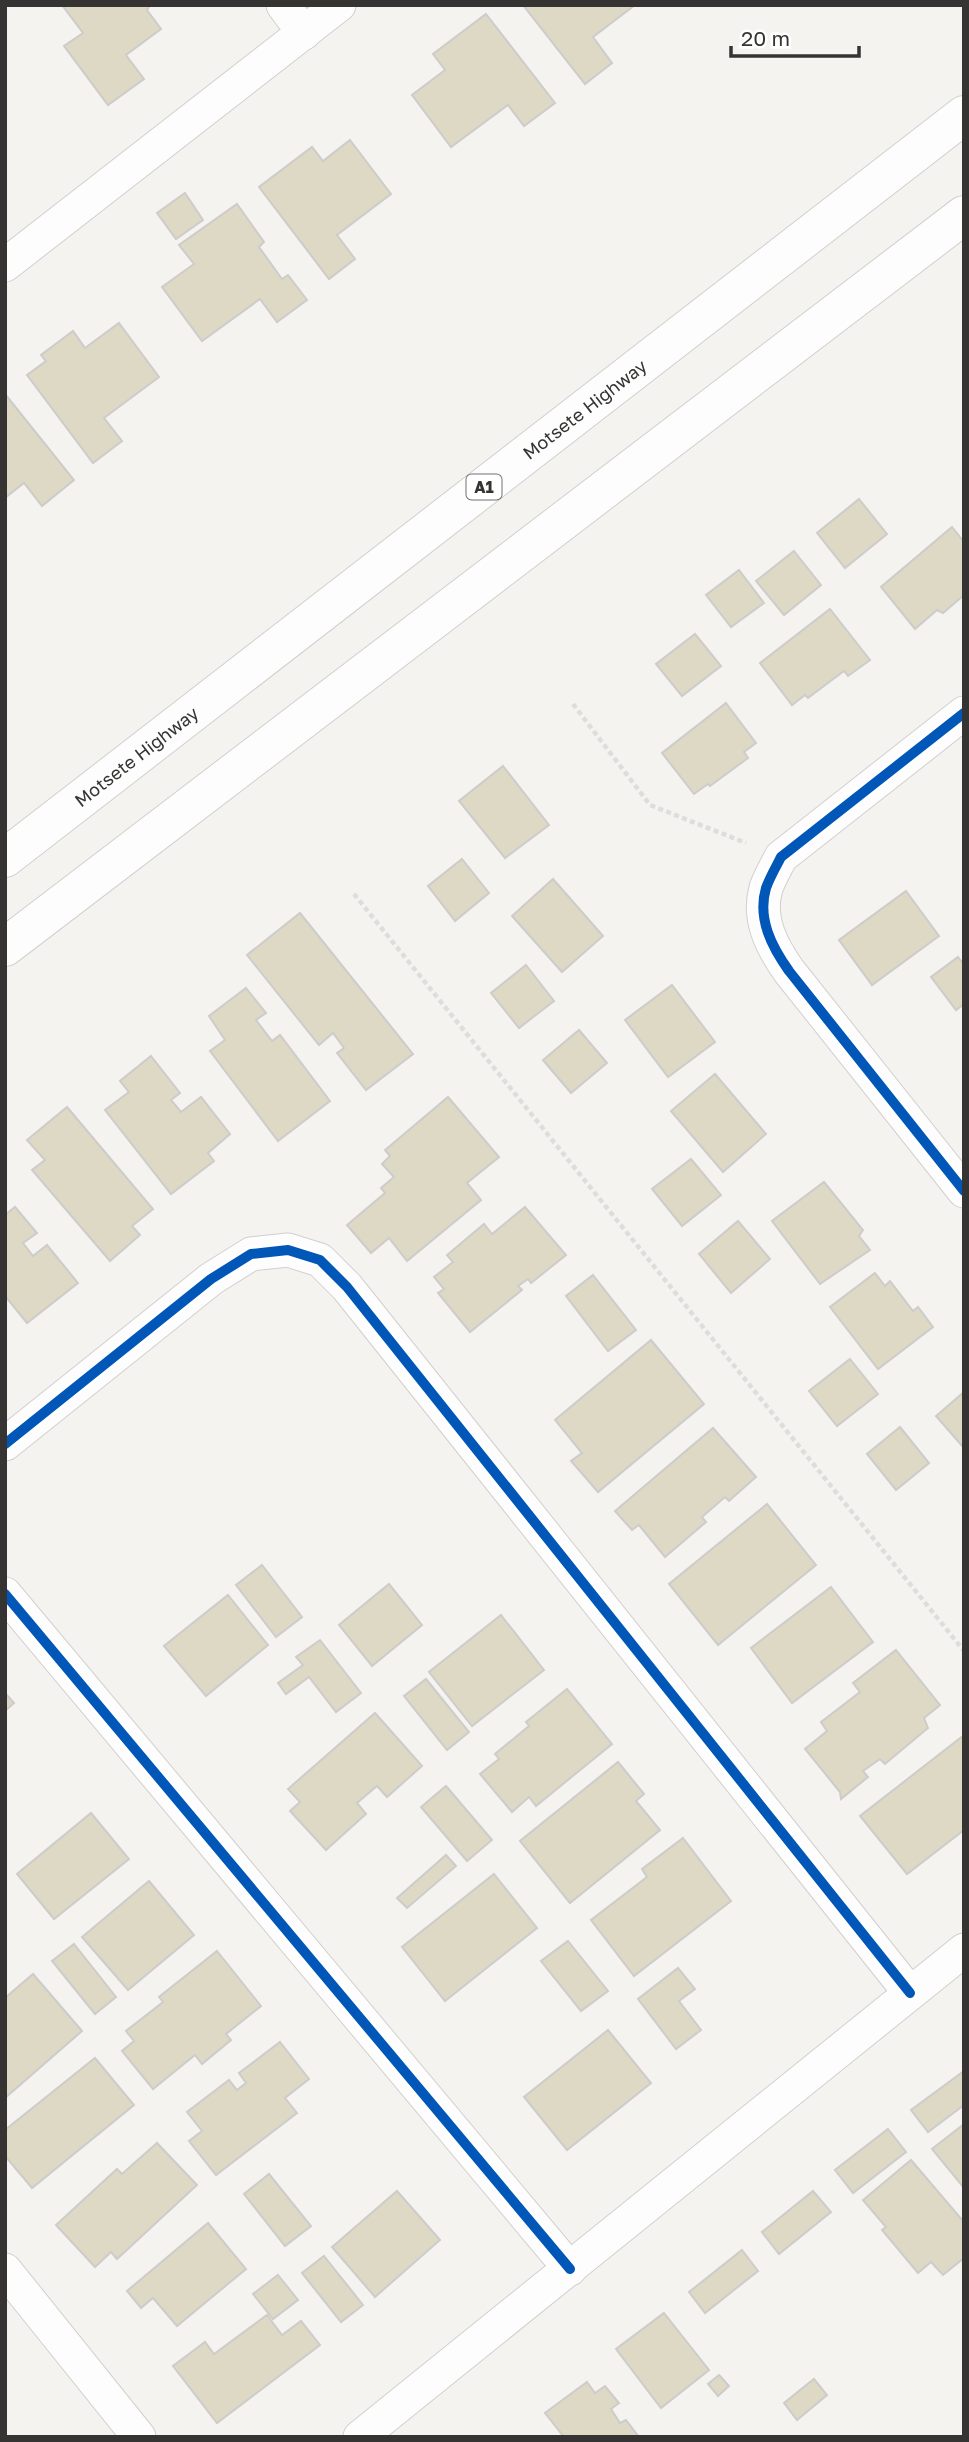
<svg xmlns="http://www.w3.org/2000/svg" width="969" height="2442" viewBox="0 0 969 2442" font-family="'Golos Text',sans-serif">
  <style>
    .building { fill: #ddd9c5; stroke: #ceccca; stroke-width: 2 }
    .lines { fill: none; stroke-linecap: round; stroke-linejoin: round }
    .street-casing { stroke: #d1d0ce; stroke-width: 35 }
    .highway-casing { stroke: #d1d0ce; stroke-width: 40 }
    .path { stroke: #dddddc; stroke-width: 4.5; stroke-dasharray: 5 3.5; stroke-linecap: butt }
    .street { stroke: #fdfdfd; stroke-width: 33 }
    .highway { stroke: #fdfdfd; stroke-width: 38 }
    .cycleway-casing { stroke: #fff; stroke-width: 15 }
    .cycleway { stroke: #0057b8; stroke-width: 10 }
    .labels { text-anchor: middle; dominant-baseline: central; stroke-width: 6; stroke-linejoin: round; paint-order: stroke }
    .shield { fill: #fff; stroke: #727170; stroke-width: 2 }
    .shield-label { font-size: 16px; font-weight: bold; fill: #353432 }
    .street-label { font-size: 18px; fill: #353432; stroke: #fff }
  </style>
  <rect width="100%" height="100%" fill="#f4f3f0"/>
  <g class="building">
    <path d="M62,5H150L147,10L161,29L126,55L144,79L108,105L64,46L83,33Z"/>
    <path d="M523,5H635L593,37L612,63L585,84Z"/>
    <path d="M486,14L555,103L524,126L508,105L451,147L412,95L445,70L433,54Z"/>
    <path d="M350,140L391,194L337,235L355,259L329,279L259,187L312,147L323,161Z"/>
    <path d="M185,193L203,220L176,239L157,213Z"/>
    <path d="M237,204L264,242L259,247L282,279L288,275L307,300L277,322L260,299L202,341L162,287L194,264L179,245Z"/>
    <path d="M119,323L159,377L104,418L122,441L93,463L27,375L46,361L41,355L73,331L85,348Z"/>
    <path d="M5,394L74,480L42,506L24,483L5,498Z"/>
    <path d="M859,499L887,534L845,568L817,533Z"/>
    <path d="M952,527L964,542V595L943,613L937,610L915,629L881,587Z"/>
    <path d="M794,551L821,585L784,615L756,581Z"/>
    <path d="M739,570L764,603L731,627L706,595Z"/>
    <path d="M830,609L870,660L848,676L844,671L808,698L805,695L792,705L760,663Z"/>
    <path d="M695,634L721,666L682,696L656,664Z"/>
    <path d="M726,703L756,743L744,752L748,758L710,786L708,784L694,794L662,753Z"/>
    <path d="M503,766L549,825L505,858L459,801Z"/>
    <path d="M462,859L489,893L455,921L428,886Z"/>
    <path d="M553,879L603,936L562,972L512,916Z"/>
    <path d="M906,891L939,936L872,985L839,940Z"/>
    <path d="M300,913L413,1054L366,1090L337,1053L344,1048L333,1033L319,1045L247,955Z"/>
    <path d="M958,957L964,965V1004L956,1010L931,977Z"/>
    <path d="M526,965L554,1001L519,1028L491,993Z"/>
    <path d="M672,985L715,1042L668,1077L625,1020Z"/>
    <path d="M246,988L266,1013L256,1020L272,1041L280,1035L330,1101L278,1141L210,1051L225,1040L209,1016Z"/>
    <path d="M579,1030L607,1063L571,1093L543,1060Z"/>
    <path d="M151,1056L180,1093L171,1100L181,1112L201,1097L230,1134L208,1153L214,1161L171,1194L105,1110L129,1092L120,1081Z"/>
    <path d="M715,1074L766,1134L723,1172L671,1111Z"/>
    <path d="M448,1097L499,1157L467,1183L481,1200L407,1261L389,1238L371,1253L347,1225L385,1193L381,1188L394,1177L382,1164L390,1156L385,1150Z"/>
    <path d="M67,1107L153,1209L132,1226L140,1235L110,1261L32,1170L45,1160L27,1140Z"/>
    <path d="M691,1159L721,1195L682,1226L652,1189Z"/>
    <path d="M824,1182L863,1230L859,1236L870,1250L820,1284L772,1221Z"/>
    <path d="M15,1207L37,1233L23,1243L33,1256L47,1245L78,1283L27,1323L5,1296V1215Z"/>
    <path d="M525,1207L566,1255L531,1283L528,1279L518,1286L522,1290L470,1332L438,1293L444,1289L434,1277L453,1262L447,1255L484,1224L492,1234Z"/>
    <path d="M738,1221L770,1259L731,1293L699,1254Z"/>
    <path d="M875,1273L885,1286L890,1281L913,1311L918,1307L933,1327L878,1369L830,1307Z"/>
    <path d="M593,1275L636,1330L608,1351L566,1296Z"/>
    <path d="M651,1340L704,1404L598,1492L571,1461L582,1453L555,1420Z"/>
    <path d="M850,1359L878,1394L837,1426L809,1391Z"/>
    <path d="M964,1392V1448L936,1416Z"/>
    <path d="M900,1427L929,1463L896,1490L867,1454Z"/>
    <path d="M713,1428L756,1477L729,1501L725,1497L702,1517L706,1522L665,1557L639,1525L632,1530L615,1511Z"/>
    <path d="M767,1504L816,1565L718,1645L669,1584Z"/>
    <path d="M262,1565L302,1617L276,1637L236,1585Z"/>
    <path d="M389,1584L422,1625L372,1666L339,1625Z"/>
    <path d="M831,1587L873,1642L792,1703L751,1648Z"/>
    <path d="M228,1595L268,1645L206,1696L164,1646Z"/>
    <path d="M501,1615L544,1670L472,1726L429,1672Z"/>
    <path d="M320,1640L361,1693L336,1712L309,1677L286,1694L278,1683L303,1665L296,1657Z"/>
    <path d="M896,1650L940,1705L924,1718L928,1728L885,1764L880,1759L863,1771L868,1777L841,1799L840,1792L805,1749L827,1731L821,1722L860,1692L853,1683Z"/>
    <path d="M426,1679L469,1732L447,1750L404,1696Z"/>
    <path d="M567,1689L612,1744L536,1806L529,1797L512,1812L480,1774L499,1759L495,1754L529,1726L526,1722Z"/>
    <path d="M5,1693L14,1703L5,1711Z"/>
    <path d="M375,1713L422,1766L387,1797L377,1786L357,1803L366,1814L326,1850L290,1811L300,1802L288,1789Z"/>
    <path d="M964,1735V1830L907,1874L860,1816Z"/>
    <path d="M618,1762L644,1794L636,1801L660,1830L570,1903L520,1841Z"/>
    <path d="M446,1786L492,1840L467,1861L421,1807Z"/>
    <path d="M91,1813L129,1859L54,1919L17,1874Z"/>
    <path d="M683,1838L731,1901L634,1976L591,1920L647,1877L642,1869Z"/>
    <path d="M446,1855L456,1866L407,1908L397,1898Z"/>
    <path d="M494,1874L537,1928L445,2001L402,1947Z"/>
    <path d="M149,1881L194,1935L128,1990L82,1937Z"/>
    <path d="M568,1941L608,1991L581,2011L541,1961Z"/>
    <path d="M74,1944L116,1997L95,2014L52,1961Z"/>
    <path d="M217,1951L261,2006L226,2034L231,2040L202,2064L195,2055L153,2089L122,2051L134,2041L126,2031L163,2002L159,1997Z"/>
    <path d="M678,1968L695,1989L679,2001L701,2030L676,2049L638,1999Z"/>
    <path d="M33,1974L82,2031L5,2098V1998Z"/>
    <path d="M608,2030L651,2083L567,2150L524,2097Z"/>
    <path d="M280,2042L309,2079L285,2098L297,2113L216,2175L189,2141L202,2131L187,2112L229,2080L237,2090L246,2083L239,2073Z"/>
    <path d="M95,2058L134,2105L32,2188L5,2156V2130Z"/>
    <path d="M964,2071V2105L928,2132L911,2110Z"/>
    <path d="M964,2124V2188L932,2149Z"/>
    <path d="M888,2129L906,2152L853,2193L835,2170Z"/>
    <path d="M157,2143L197,2185L117,2259L111,2252L95,2267L56,2225L117,2169L122,2174Z"/>
    <path d="M911,2160L964,2222V2258L943,2275L931,2262L918,2273L882,2230L886,2227L863,2200Z"/>
    <path d="M269,2174L311,2226L285,2246L244,2194Z"/>
    <path d="M397,2191L440,2240L375,2297L332,2247Z"/>
    <path d="M813,2191L831,2212L779,2254L762,2232Z"/>
    <path d="M208,2223L246,2269L177,2326L153,2298L141,2308L127,2291Z"/>
    <path d="M742,2250L758,2271L705,2313L689,2292Z"/>
    <path d="M324,2256L363,2305L341,2322L302,2273Z"/>
    <path d="M278,2275L298,2300L273,2319L253,2294Z"/>
    <path d="M664,2313L709,2370L661,2408L616,2349Z"/>
    <path d="M267,2315L282,2335L301,2321L320,2345L217,2423L173,2366L205,2342L214,2354Z"/>
    <path d="M719,2375L729,2386L718,2396L708,2384Z"/>
    <path d="M814,2379L827,2395L797,2420L784,2403Z"/>
    <path d="M587,2382L595,2393L605,2386L619,2403L611,2409L620,2423L626,2420L639,2437H564L545,2413Z"/>
  </g>
  <g class="lines">
    <g class="street-casing">
      <g id="street">
        <path d="M283,5L304,33"/>
        <path d="M5,265L339,5"/>
        <path d="M964,713L781,857C776,867 770,877 766,888C757,919 772,947 789,971L964,1191"/>
        <path d="M5,1444L211,1279L251,1254L288,1250L320,1260L347,1287L910,1993"/>
        <path d="M5,1594L570,2269"/>
        <path d="M5,2270L139,2437"/>
        <path d="M360,2437L964,1950"/>
      </g>
    </g>
    <g class="highway-casing">
      <g id="highway">
        <path id="s1" d="M5,858L964,115"/>
        <path d="M5,947L964,215"/>
      </g>
    </g>
    <g class="path">
      <path d="M573,704L650,805L746,843"/>
      <path d="M354,894L964,1651"/>
    </g>
    <use href="#street" class="street"/>
    <use href="#highway" class="highway"/>
    <g class="cycleway-casing">
      <g id="cycleway">
        <path d="M964,713L781,857C776,867 770,877 766,888C757,919 772,947 789,971L964,1191"/>
        <path d="M5,1444L211,1279L251,1254L288,1250L320,1260L347,1287L910,1993"/>
        <path d="M5,1594L570,2269"/>
      </g>
    </g>
    <use href="#cycleway" class="cycleway"/>
  </g>
  <g class="labels">
    <rect class="shield" x="466.5" y="474.5" width="35" height="25" rx="5"/>
    <g class="shield-label">
      <text x="484" y="487">A1</text>
    </g>
    <g class="street-label">
      <text stroke="none"><textPath href="#s1" startOffset="733">Motsete Highway</textPath></text>
      <text stroke="none"><textPath href="#s1" startOffset="166">Motsete Highway</textPath></text>
    </g>
  </g>
  <rect width="969" height="2442" fill="none" stroke="#353432" stroke-width="14"/>
  <path d="M731 46v10h128v-10" fill="none" stroke="#353432" stroke-width="3.5"/>
  <text x="741" y="46" font-size="21" fill="#353432" stroke="#ffffff" stroke-width="5" paint-order="stroke">20 m</text>
</svg>
